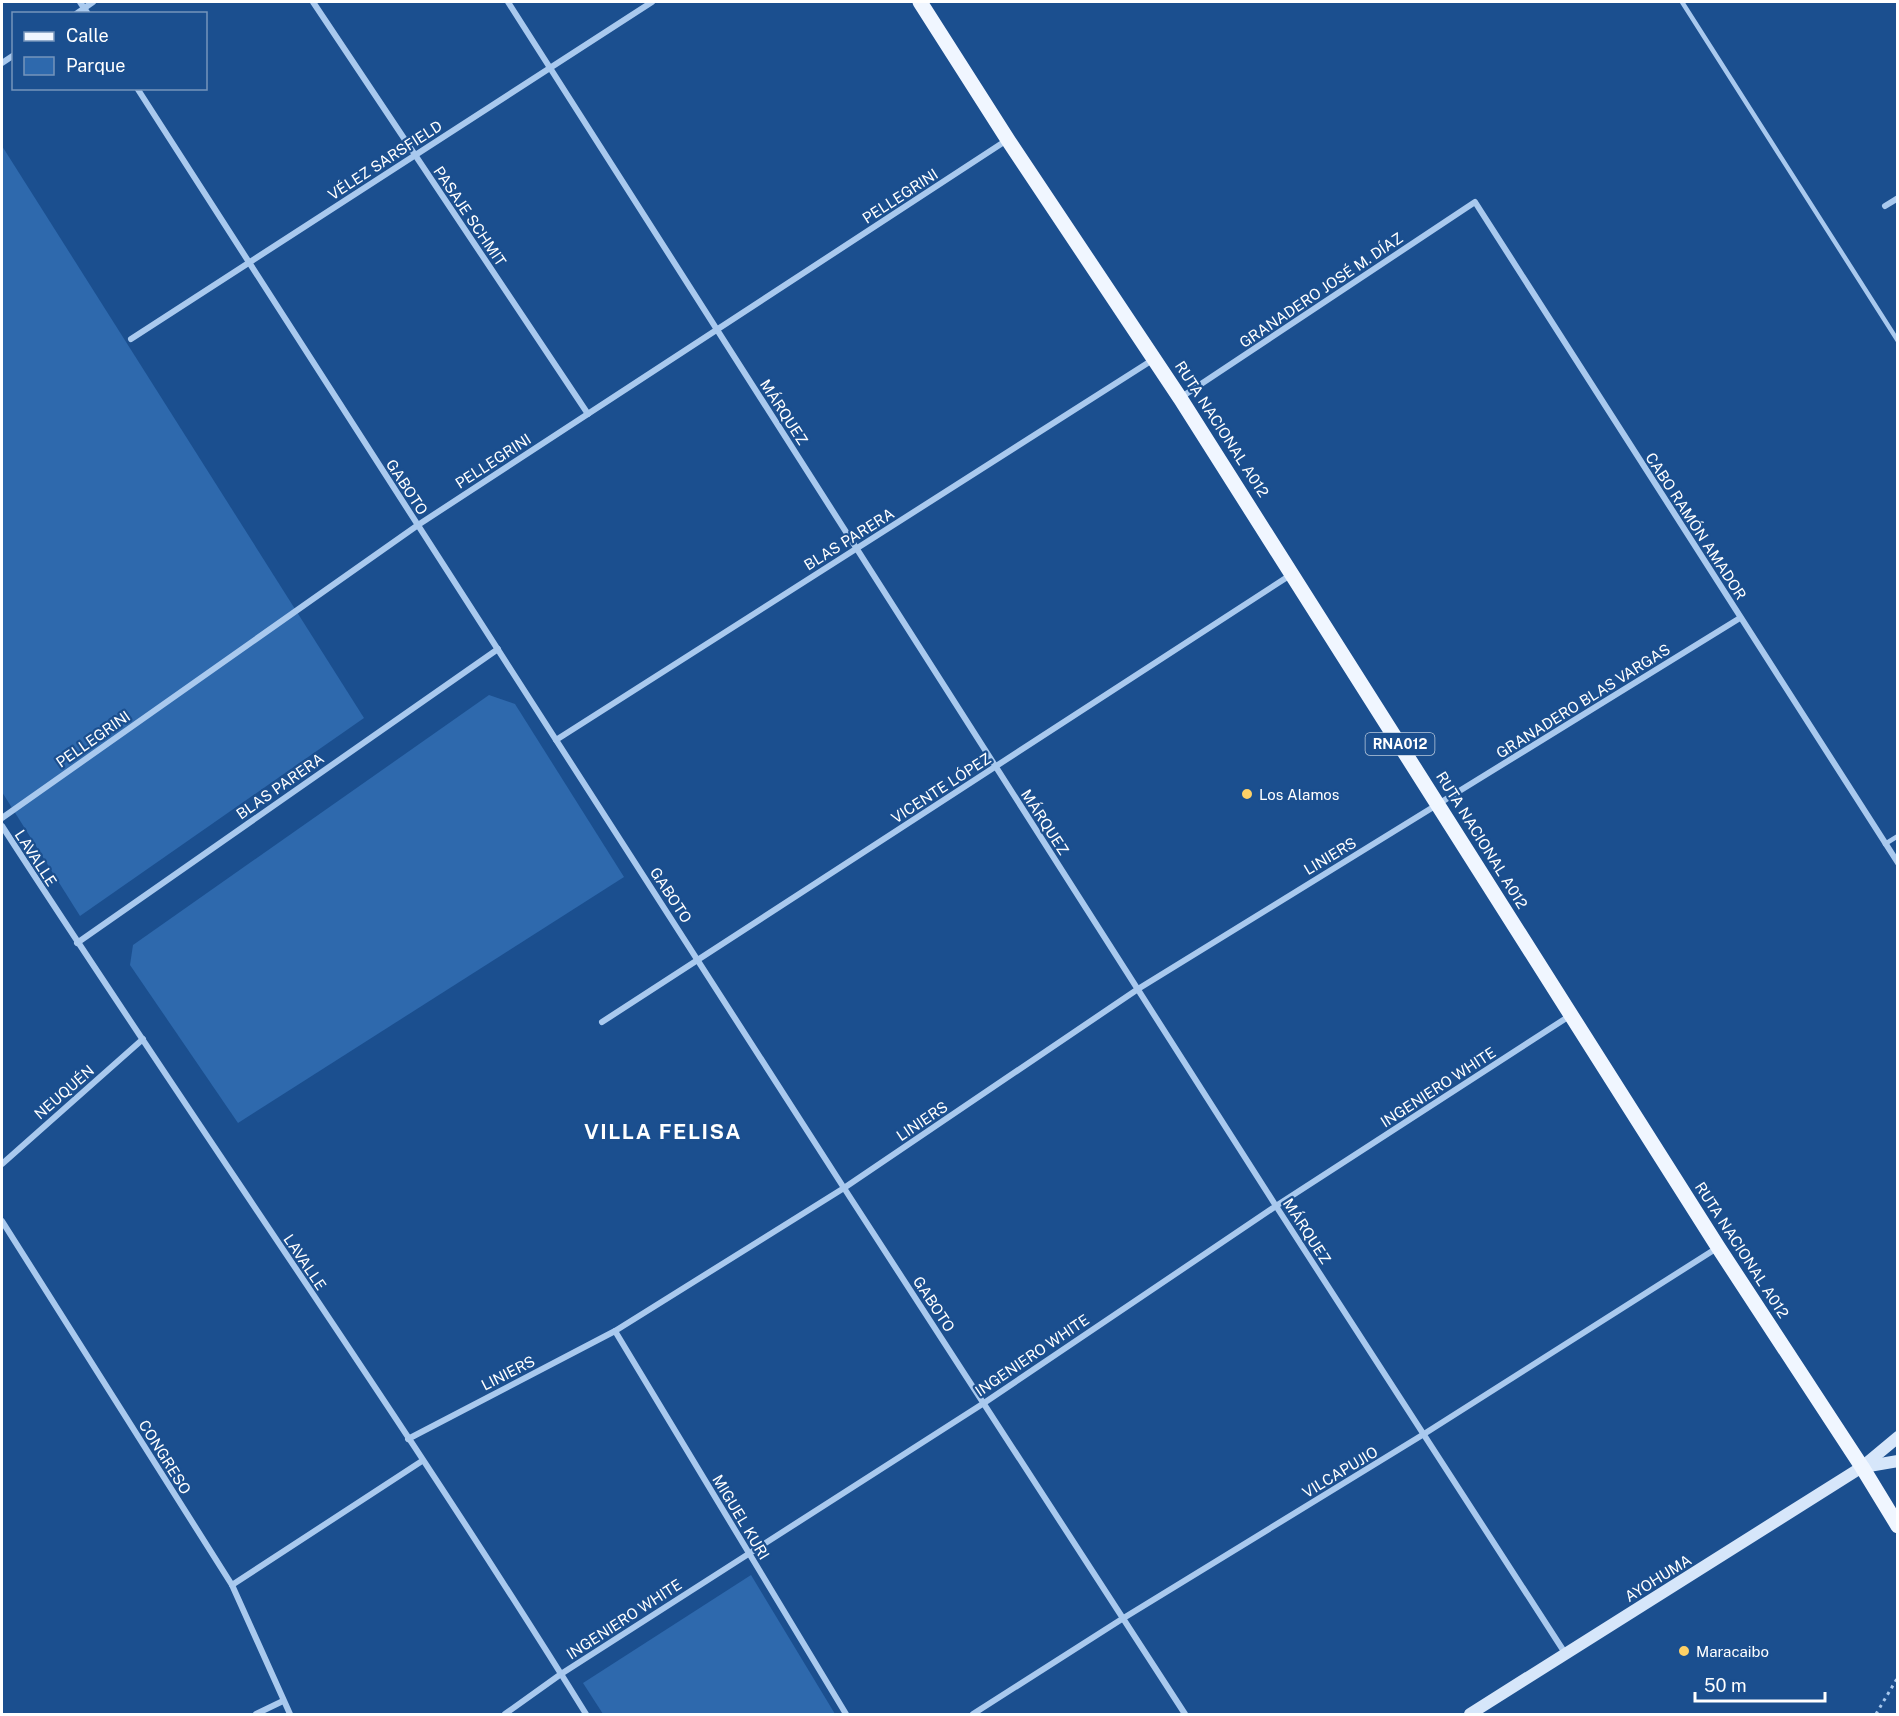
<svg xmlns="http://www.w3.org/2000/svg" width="1899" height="1716" viewBox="0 0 1899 1716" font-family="'Public Sans',sans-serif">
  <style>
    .green { fill: #2e69ad }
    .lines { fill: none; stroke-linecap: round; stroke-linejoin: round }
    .path { stroke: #a9c9ee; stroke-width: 3; stroke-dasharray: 3 4.5; stroke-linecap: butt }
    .lane { stroke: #a9c9ee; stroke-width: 4.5 }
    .street { stroke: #a9c9ee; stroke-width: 6 }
    .secondary { stroke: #d6e6fa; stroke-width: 12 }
    .primary { stroke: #f0f6ff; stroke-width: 15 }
    .poi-dot { fill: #ffd166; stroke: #1b4f8f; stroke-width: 2 }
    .labels { text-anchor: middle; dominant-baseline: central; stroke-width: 4.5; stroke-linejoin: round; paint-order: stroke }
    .shield { fill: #1b4f8f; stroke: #bbcadd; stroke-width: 1.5 }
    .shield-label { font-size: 14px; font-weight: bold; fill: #fff }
    .street-label { font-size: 15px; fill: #fff; stroke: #1b4f8f }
    .poi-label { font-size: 15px; fill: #fff; stroke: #1b4f8f; text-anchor: start }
    .district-label { font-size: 21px; font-weight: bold; letter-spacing: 1.5px; fill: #fff; stroke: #1b4f8f }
  </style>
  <rect width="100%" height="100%" fill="#1b4f8f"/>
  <g class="green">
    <path d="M2,146L364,718L80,916L2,792Z"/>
    <path d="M489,695L515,704L624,877L238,1123L130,965L133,945Z"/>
    <path d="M751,1575L835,1714H603L583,1683Z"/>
  </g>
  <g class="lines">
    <path class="path" d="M1876,1714L1898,1677"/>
    <g class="lane">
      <path d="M1682,2L1898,341"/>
      <path d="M1885,844L1898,836"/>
    </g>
    <g class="street">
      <path d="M80,2L88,14"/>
      <path d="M313,2L588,414"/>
      <path d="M508,2L1276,1206L1565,1653"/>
      <path d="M76,14L93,2"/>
      <path d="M2,63L14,55"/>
      <path d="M137,88L844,1188L1185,1714"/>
      <path d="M1885,206L1898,198"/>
      <path d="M131,339L652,2"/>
      <path d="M1180,398L1475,202L1898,863"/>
      <path d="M556,740L1154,359"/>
      <path d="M2,818L418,525L1007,140"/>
      <path d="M2,826C194,1123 399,1413 586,1714"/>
      <path d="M77,943L498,649"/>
      <path d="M602,1022L1292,574"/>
      <path d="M2,1164L143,1039"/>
      <path d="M2,1221L232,1585L290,1714"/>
      <path d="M615,1331L846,1714"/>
      <path d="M408,1439L615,1331L844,1188L1138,989L1740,618"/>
      <path d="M232,1585L422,1461"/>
      <path d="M256,1714L283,1701"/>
      <path d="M505,1714L561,1674L984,1403L1276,1206L1571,1015"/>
      <path d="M973,1714L1122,1619L1424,1434L1717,1248"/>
    </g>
    <g class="secondary">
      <path d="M1863,1467L1898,1461"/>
      <path d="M1470,1714L1862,1467L1898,1437"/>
    </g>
    <path class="primary" d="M920,2L1008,140L1180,398L1718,1247L1862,1467L1898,1526"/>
  </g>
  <g class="poi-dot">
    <circle cx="1247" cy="794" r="6"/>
    <circle cx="1684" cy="1651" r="6"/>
  </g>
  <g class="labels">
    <rect class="shield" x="1365.5" y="733" width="69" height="22" rx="4.5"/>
    <g class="shield-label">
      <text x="1400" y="744">RNA012</text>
    </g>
    <g class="street-label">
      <text transform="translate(385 160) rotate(-33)">VÉLEZ SARSFIELD</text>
      <text transform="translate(900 196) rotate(-33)">PELLEGRINI</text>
      <text transform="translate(470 216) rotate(56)">PASAJE SCHMIT</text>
      <text transform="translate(1321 290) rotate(-34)">GRANADERO JOSÉ M. DÍAZ</text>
      <text transform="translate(784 412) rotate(57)">MÁRQUEZ</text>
      <text transform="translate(1222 429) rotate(57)">RUTA NACIONAL A012</text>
      <text transform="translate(493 461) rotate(-33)">PELLEGRINI</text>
      <text transform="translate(407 487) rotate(57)">GABOTO</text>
      <text transform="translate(1696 526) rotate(57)">CABO RAMÓN AMADOR</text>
      <text transform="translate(849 539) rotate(-32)">BLAS PARERA</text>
      <text transform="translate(1583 701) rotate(-32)">GRANADERO BLAS VARGAS</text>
      <text transform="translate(93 739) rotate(-35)">PELLEGRINI</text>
      <text transform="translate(280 786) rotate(-35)">BLAS PARERA</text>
      <text transform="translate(941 788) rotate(-33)">VICENTE LÓPEZ</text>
      <text transform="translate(1045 822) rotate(57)">MÁRQUEZ</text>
      <text transform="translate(1482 840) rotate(58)">RUTA NACIONAL A012</text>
      <text transform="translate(1330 856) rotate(-31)">LINIERS</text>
      <text transform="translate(36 858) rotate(57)">LAVALLE</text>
      <text transform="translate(671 895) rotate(57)">GABOTO</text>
      <text transform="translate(1438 1087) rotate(-33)">INGENIERO WHITE</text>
      <text transform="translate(64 1092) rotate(-41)">NEUQUÉN</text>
      <text transform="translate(922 1121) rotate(-34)">LINIERS</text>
      <text transform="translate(1307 1231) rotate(57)">MÁRQUEZ</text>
      <text transform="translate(1742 1250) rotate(57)">RUTA NACIONAL A012</text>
      <text transform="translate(305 1262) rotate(56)">LAVALLE</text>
      <text transform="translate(934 1304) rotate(57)">GABOTO</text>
      <text transform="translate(1032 1355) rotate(-34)">INGENIERO WHITE</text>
      <text transform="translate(508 1373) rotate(-27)">LINIERS</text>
      <text transform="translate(165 1457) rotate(58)">CONGRESO</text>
      <text transform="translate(1340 1472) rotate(-31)">VILCAPUJIO</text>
      <text transform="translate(741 1517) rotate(59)">MIGUEL KURI</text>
      <text transform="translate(1658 1578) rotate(-32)">AYOHUMA</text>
      <text transform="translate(624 1619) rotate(-33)">INGENIERO WHITE</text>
    </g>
    <g class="poi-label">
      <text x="1259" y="794">Los Alamos</text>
      <text x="1696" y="1651">Maracaibo</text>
    </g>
    <g class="district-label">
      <text x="663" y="1131">VILLA FELISA</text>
    </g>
  </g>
  <rect width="1899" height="1716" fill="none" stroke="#ffffff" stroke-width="6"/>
  <rect x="12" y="12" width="195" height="78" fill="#1b4f8f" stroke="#7695bc" stroke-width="1.5"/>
  <rect x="24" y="32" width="30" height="9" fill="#f0f6ff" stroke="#7695bc" stroke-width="1.5"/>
  <text x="66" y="42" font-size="18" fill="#ffffff">Calle</text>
  <rect x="24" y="57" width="30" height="18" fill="#2e69ad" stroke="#7695bc" stroke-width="1.5"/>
  <text x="66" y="72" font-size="18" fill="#ffffff">Parque</text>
  <path d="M1695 1692v9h130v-9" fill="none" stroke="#ffffff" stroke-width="3"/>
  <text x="1704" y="1692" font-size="18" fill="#ffffff" stroke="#1b4f8f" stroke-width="4.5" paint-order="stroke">50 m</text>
</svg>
